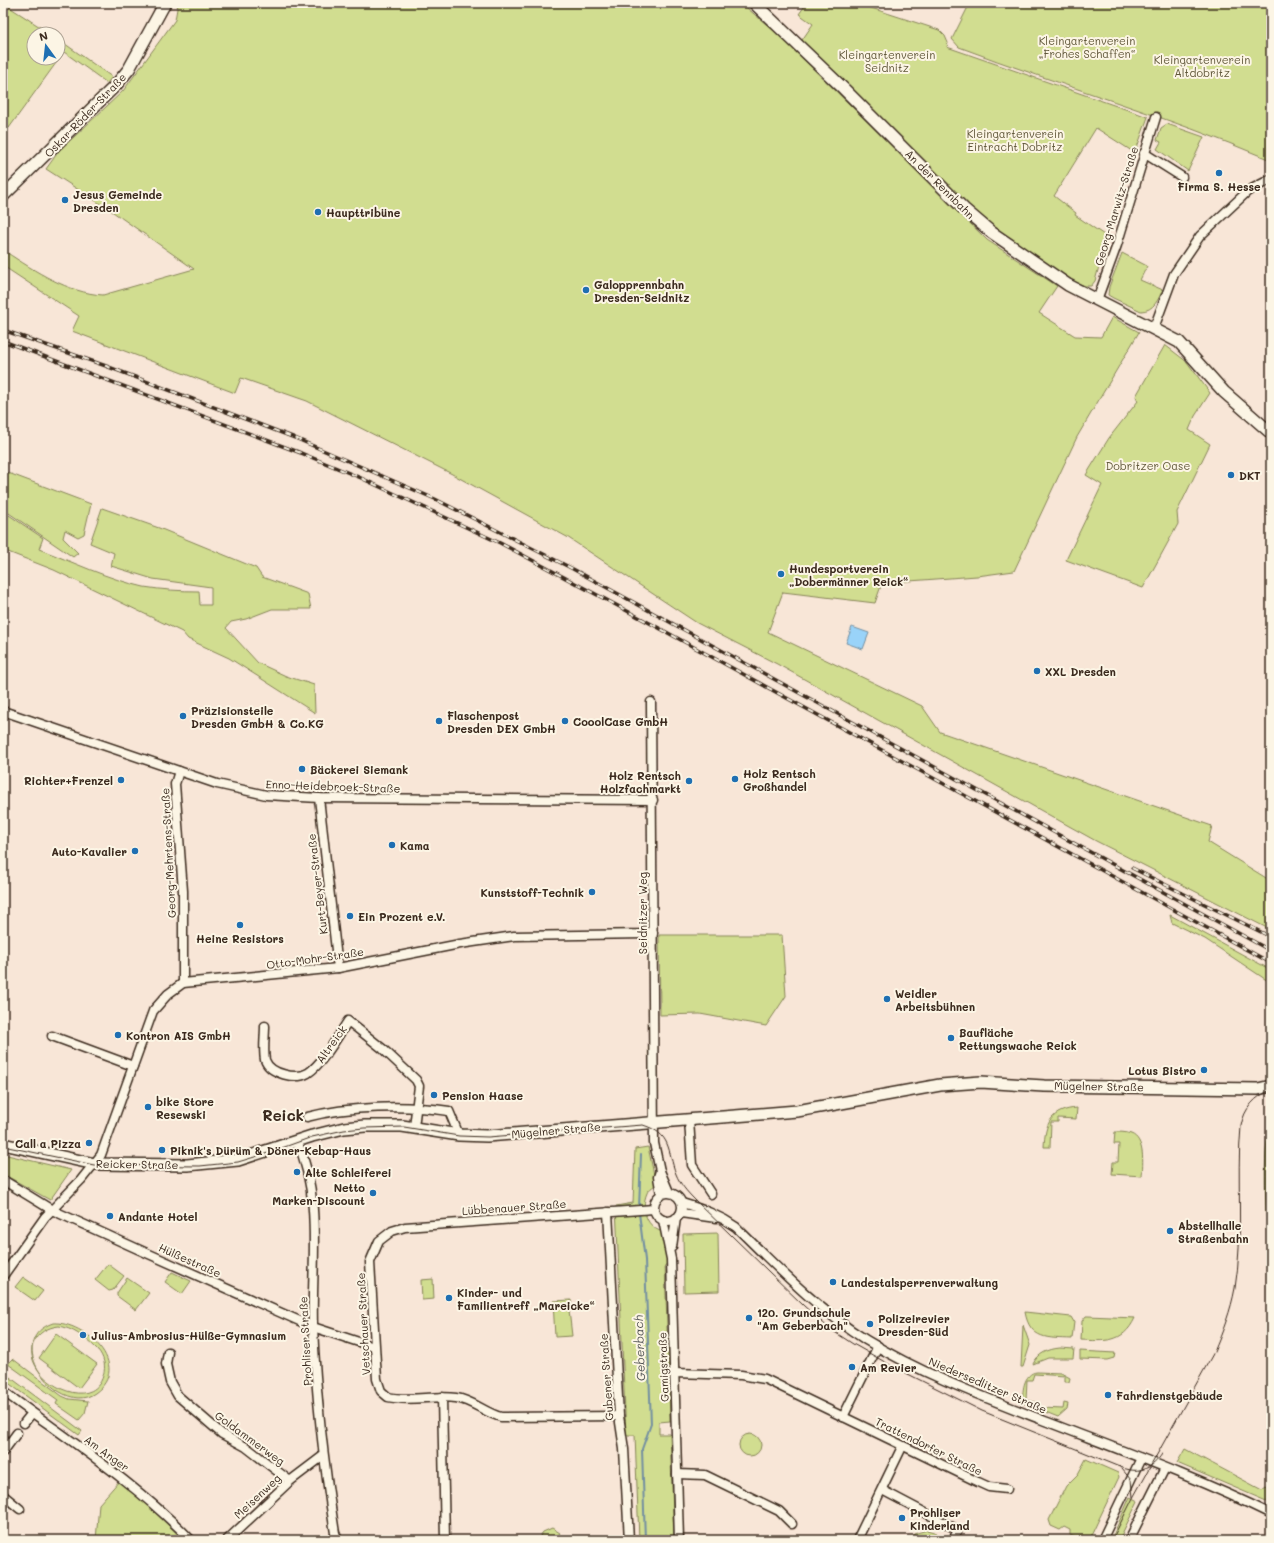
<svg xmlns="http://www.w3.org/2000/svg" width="1274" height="1543" viewBox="0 0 1274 1543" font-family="Mali,sans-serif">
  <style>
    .green { fill: #d1dd90; stroke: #868457; fill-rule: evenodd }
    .water { fill: #99d3f9; stroke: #738fa1 }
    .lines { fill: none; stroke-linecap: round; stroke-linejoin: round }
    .stream { stroke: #738fa1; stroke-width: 2 }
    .street-casing { stroke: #3b2a1e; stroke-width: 11 }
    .secondary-casing { stroke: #3b2a1e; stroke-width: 14 }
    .street { stroke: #fcf5e5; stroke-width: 8 }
    .secondary { stroke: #fcf5e5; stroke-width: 11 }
    .tram { stroke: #3b2a1e; stroke-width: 1 }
    .rail-casing { stroke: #3b2a1e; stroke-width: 3.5 }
    .rail { stroke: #fcf5e5; stroke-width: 2; stroke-dasharray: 6; stroke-linecap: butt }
    .poi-dot { fill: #1f6fb2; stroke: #fcf5e5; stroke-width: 1.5 }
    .labels { text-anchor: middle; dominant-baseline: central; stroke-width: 4; stroke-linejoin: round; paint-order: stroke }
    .park-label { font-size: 11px; fill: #60573a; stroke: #fcf5e5 }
    .street-label { font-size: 11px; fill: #3b2a1e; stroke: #fcf5e5 }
    .poi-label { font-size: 11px; font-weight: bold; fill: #3b2a1e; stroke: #fcf5e5; text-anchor: start }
    .water-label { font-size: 12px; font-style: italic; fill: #525455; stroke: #fcf5e5 }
    .district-label { font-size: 15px; font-weight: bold; fill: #3b2a1e; stroke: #fcf5e5 }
  </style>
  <rect width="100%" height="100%" fill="#f8e6d7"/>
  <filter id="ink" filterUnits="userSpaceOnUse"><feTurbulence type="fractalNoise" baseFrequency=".025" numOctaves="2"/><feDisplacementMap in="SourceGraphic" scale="8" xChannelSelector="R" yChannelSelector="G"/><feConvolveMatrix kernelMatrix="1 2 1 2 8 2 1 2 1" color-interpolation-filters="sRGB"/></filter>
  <g filter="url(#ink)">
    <g class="green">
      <path d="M3,3L51,34H34V58H58V39L112,77L107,83L64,52L9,128L3,124Z"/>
      <path d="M178,3H741L779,35L987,240L1057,286L1039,313L1075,336L1101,337L1112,317L1139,332L1077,437L1014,571L977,576L882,583L875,603L783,592L768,632L922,706L940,732L1212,826L1208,842L1271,881V930L1096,841L777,664L697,623L567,537L452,474L307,401L241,378L235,393L72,331L79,316L3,266V256L6,252C35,271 68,293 103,295L194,269L113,212L46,169L59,151L123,91L175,20Z"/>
      <path d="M807,3H856L939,30L945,36L948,43L947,47L1148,117L1135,153L1096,128L1054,196L1076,213L1075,215L1107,237L1095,281L1091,286H1085L1075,282L1027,252L992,227L931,169L802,40L813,24L799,14Z"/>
      <path d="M970,3H1271V154L1268,159C1167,116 1062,86 959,47L952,39Z"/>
      <path d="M1167,124L1204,137L1188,171L1157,149L1161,142L1157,140L1161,128Z"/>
      <path d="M1122,253L1147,266L1140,280L1163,290C1158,299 1154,311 1141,311L1113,298L1108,295L1109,287Z"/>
      <path d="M1165,345L1187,362L1210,393L1195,416L1189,430L1210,444L1177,512L1178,524L1143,588L1066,560L1102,485L1086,475L1109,438L1138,401L1136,396Z"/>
      <path d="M3,471L91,504L84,534L78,537L65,530L63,538L78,553L73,557L3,509Z"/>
      <path d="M102,508L159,528L256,568L262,577L308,594L311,609H272L246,619L231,622L226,628L258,663L286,676L314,685L315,713L229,658L188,639L182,632L54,570L3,550V511L43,538L39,549C73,562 108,579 144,587C162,590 181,591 199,591L200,605H211V587L153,579L111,566L114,553L90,543Z"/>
      <path d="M1170,915L1271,970V983L1205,939L1172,923Z"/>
      <path d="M659,935H782L786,996L766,1026L700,1014L660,1015Z"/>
      <path d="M1077,1108L1076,1119L1058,1118V1122H1051L1050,1147H1044C1045,1123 1051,1110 1077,1108Z"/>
      <path d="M1271,1125V1230H1267C1266,1206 1262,1144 1271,1125Z"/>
      <path d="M1115,1132C1120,1132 1126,1132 1131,1134C1145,1139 1143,1163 1142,1176L1112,1174L1113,1162H1118L1119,1144H1114Z"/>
      <path d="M648,1147L656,1184C653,1187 648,1190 647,1193C640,1209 647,1229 664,1232L668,1265H665L670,1421L659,1422V1434H670L674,1540H639L635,1435H626L616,1206L633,1203L635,1149Z"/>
      <path d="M3,1154L71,1170L50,1200L3,1174Z"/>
      <path d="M718,1233L719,1291L684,1292L683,1234Z"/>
      <path d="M108,1264L124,1276L113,1290L109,1291L95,1280Z"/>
      <path d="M172,1272L191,1281L182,1294L165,1282Z"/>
      <path d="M23,1277L43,1291L35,1301L15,1287Z"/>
      <path d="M127,1278L149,1293L136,1310L117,1296V1293Z"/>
      <path d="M433,1279L434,1299L422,1300L421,1280Z"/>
      <path d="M571,1300L572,1309L569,1310L572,1336L555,1337L553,1301Z"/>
      <path d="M1025,1312L1071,1317L1074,1322L1072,1339C1048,1338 1030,1340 1025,1312Z"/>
      <path d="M1086,1316H1088L1135,1318C1123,1344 1104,1341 1081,1340L1082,1321Z"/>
      <path d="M53,1323C85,1321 133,1366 95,1393C60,1418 0,1341 53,1323ZM59,1326C72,1328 86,1338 95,1347C102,1353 106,1363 104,1372C95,1419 21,1378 33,1344C37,1333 48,1327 59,1326Z"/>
      <path d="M1023,1325L1030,1345L1023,1367H1021Z"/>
      <path d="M56,1334L97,1364L79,1388L39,1358Z"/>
      <path d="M1060,1348L1074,1349L1073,1358H1048L1033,1364C1038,1353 1049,1349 1060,1348Z"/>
      <path d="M1080,1351L1115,1353L1114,1358L1107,1360L1080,1359Z"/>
      <path d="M13,1359L62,1396L69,1399L88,1401L85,1413L79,1420L56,1404L58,1400L8,1364Z"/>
      <path d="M3,1372L82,1431L79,1435L3,1379Z"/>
      <path d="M1037,1372L1061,1373L1070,1378L1069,1382H1065V1376L1034,1374L1032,1380H1027L1026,1400L1040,1403L1041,1408L1063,1409L1064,1403L1068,1404L1067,1409L1058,1417L1023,1403C1022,1393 1023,1373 1037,1372Z"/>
      <circle cx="750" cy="1445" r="11"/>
      <path d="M1185,1449L1262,1490L1266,1487L1271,1490V1503L1177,1463Z"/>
      <path d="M1086,1459L1118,1473L1119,1477L1089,1540H1081L1070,1535V1530L1064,1527L1060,1530L1051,1526L1049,1520L1066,1486L1078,1474Z"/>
      <path d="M120,1480L184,1540H96L99,1504Z"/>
      <path d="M1130,1497L1138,1501L1119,1540H1111Z"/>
      <path d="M552,1528L560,1533L557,1537L560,1540H537L543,1532Z"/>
      <path d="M927,1530L937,1533L934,1540H916L914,1534Z"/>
    </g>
    <path class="water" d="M852,627L869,633L863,649L846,643Z"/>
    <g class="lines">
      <g class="stream">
        <path d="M639,1209L641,1154"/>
        <path d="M639,1213L645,1260L651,1424L642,1449L645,1540"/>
      </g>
      <g class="street-casing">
        <g id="street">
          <path d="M1144,153L1182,177"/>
          <path d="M1097,300L1117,245L1156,117"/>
          <path d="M1154,328L1174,274L1200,236L1248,191L1271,179"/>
          <path d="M651,702L654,1143L660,1171L669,1192"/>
          <path d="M3,711L217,784L266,795L319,798L653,800"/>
          <path d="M179,771L175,784L183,891V983"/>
          <path d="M319,798L338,968"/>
          <path d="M265,1026C265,1036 263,1050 265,1060C270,1074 296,1080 308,1073C323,1063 338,1036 348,1021L383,1049L416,1080L419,1086L414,1127"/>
          <path d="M52,1036L133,1066"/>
          <path d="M307,1117C349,1106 406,1105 449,1111L459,1135"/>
          <path d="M689,1120L692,1165L711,1194"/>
          <path d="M297,1141C323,1199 311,1266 313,1327C316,1396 324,1465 335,1533L338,1540"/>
          <path d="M660,1171L658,1177L661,1194"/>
          <path d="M3,1180L52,1210L140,1250L313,1327L374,1347"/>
          <circle cx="668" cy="1207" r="14"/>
          <path d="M682,1203C702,1209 719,1215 736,1227C777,1267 817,1309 866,1340C920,1373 981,1396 1040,1419C1117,1449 1196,1477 1271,1514"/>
          <path d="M608,1212L619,1416L624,1449L629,1540"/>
          <path d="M681,1213L716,1218"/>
          <path d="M663,1220L671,1259L679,1540"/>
          <path d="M672,1247L676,1218"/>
          <path d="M3,1276L45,1217L81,1180L101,1155L153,1011L168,994L183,983L338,968L460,944L514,936L646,934L653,933"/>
          <path d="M168,1352L166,1364L170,1382L178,1396L222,1434L246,1447L290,1481"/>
          <path d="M674,1373L741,1375L765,1379L978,1482L989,1487L1007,1489"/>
          <path d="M3,1391C67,1439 135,1482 191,1540"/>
          <path d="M442,1397L445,1540"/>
          <path d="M619,1416L501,1417C485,1413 472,1400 456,1398C434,1395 410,1402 388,1397L381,1391L377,1379L370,1262L379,1241L392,1231L405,1227L654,1209"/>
          <path d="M843,1417L878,1346"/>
          <path d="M24,1423L32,1413"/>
          <path d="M3,1452L17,1433"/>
          <path d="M677,1474L705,1475L779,1511L792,1524"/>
          <path d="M882,1490L958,1530L953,1540"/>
          <path d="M3,1495L20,1509"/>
          <path d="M227,1540L290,1481L323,1456"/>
          <path d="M857,1540L902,1447"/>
          <path d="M1102,1540L1141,1458"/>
          <path d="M1129,1540L1165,1468"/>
        </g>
      </g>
      <g class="secondary-casing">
        <g id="secondary">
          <path d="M754,3L844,89L964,209L991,232L1068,285L1179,342L1224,392L1271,433"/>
          <path d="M3,196L116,85L129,69L165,3"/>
          <path d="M3,1144L95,1164L187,1165L238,1160L312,1136L344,1128L365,1126H402L459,1135L487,1136L797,1111L940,1085L981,1082L1044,1086L1258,1089L1271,1086"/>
        </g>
      </g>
      <use href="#street" class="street"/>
      <use href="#secondary" class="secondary"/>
      <g class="tram">
        <path d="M3,1146L94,1165L200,1166L238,1162L268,1153L312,1137L344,1130L364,1128L404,1127L459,1136L488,1137L643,1125C672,1134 667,1150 676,1174C680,1184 687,1192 695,1200L804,1306L830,1329L853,1344L892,1366L982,1411L1123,1468C1140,1474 1153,1468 1162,1454"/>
        <path d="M1122,1469L1131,1480L1133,1497"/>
        <path d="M1112,1540L1134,1496L1214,1352C1223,1331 1231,1310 1235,1288C1244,1235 1236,1179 1241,1126C1244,1109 1255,1096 1271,1090"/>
      </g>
      <g class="rail-casing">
        <g id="rail">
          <path d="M3,330L106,366L295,438L435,499L571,568L1271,951"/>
          <path d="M3,341L301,453L361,478L500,543L659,628L1271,963"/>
          <path d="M1132,868L1271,937"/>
        </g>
      </g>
      <use href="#rail" class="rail"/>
    </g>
  </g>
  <g class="poi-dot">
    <circle cx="1219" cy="173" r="4"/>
    <circle cx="65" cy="200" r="4"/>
    <circle cx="318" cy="212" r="4"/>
    <circle cx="586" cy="290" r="4"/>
    <circle cx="1231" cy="475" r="4"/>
    <circle cx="781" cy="574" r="4"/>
    <circle cx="1037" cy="671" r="4"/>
    <circle cx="183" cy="716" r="4"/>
    <circle cx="439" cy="721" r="4"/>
    <circle cx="565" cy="721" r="4"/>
    <circle cx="302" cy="769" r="4"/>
    <circle cx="735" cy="779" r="4"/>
    <circle cx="121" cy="780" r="4"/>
    <circle cx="689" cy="781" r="4"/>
    <circle cx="392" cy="845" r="4"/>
    <circle cx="135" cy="851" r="4"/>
    <circle cx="592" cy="892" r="4"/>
    <circle cx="350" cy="916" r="4"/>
    <circle cx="240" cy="925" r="4"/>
    <circle cx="887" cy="999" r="4"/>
    <circle cx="118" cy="1035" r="4"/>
    <circle cx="951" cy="1038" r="4"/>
    <circle cx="1204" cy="1070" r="4"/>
    <circle cx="434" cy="1095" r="4"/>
    <circle cx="148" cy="1107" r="4"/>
    <circle cx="89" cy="1143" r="4"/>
    <circle cx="162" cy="1150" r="4"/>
    <circle cx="297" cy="1172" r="4"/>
    <circle cx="373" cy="1193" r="4"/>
    <circle cx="110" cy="1216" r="4"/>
    <circle cx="1170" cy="1231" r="4"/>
    <circle cx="833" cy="1282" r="4"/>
    <circle cx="449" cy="1298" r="4"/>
    <circle cx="749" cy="1318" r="4"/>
    <circle cx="870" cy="1324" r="4"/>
    <circle cx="83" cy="1335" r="4"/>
    <circle cx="852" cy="1367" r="4"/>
    <circle cx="1108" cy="1395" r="4"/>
    <circle cx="902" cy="1518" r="4"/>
  </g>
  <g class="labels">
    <g class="park-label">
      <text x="1087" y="40">Kleingartenverein<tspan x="1087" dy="13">„Frohes Schaffen“</tspan></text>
      <text x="887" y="54">Kleingartenverein<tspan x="887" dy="13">Seidnitz</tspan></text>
      <text x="1202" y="59">Kleingartenverein<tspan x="1202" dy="13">Altdobritz</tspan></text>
      <text x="1015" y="133">Kleingartenverein<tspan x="1015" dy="13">Eintracht Dobritz</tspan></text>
      <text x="1148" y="465">Dobritzer Oase</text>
    </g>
    <g class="street-label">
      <text transform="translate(85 115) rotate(-46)">Oskar-Röder-Straße</text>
      <text transform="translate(940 184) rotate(45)">An der Rennbahn</text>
      <text transform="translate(1116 206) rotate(-73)">Georg-Marwitz-Straße</text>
      <text transform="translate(333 786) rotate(2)">Enno-Heidebroek-Straße</text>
      <text transform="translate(168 853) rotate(-93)">Georg-Mehrtens-Straße</text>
      <text transform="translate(317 884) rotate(-97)">Kurt-Beyer-Straße</text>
      <text transform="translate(642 913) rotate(-90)">Seidnitzer Weg</text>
      <text transform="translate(315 958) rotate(-8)">Otto-Mohr-Straße</text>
      <text transform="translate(331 1044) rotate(-54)">Altreick</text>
      <text transform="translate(1099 1086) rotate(1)">Mügelner Straße</text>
      <text transform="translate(556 1130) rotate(-5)">Mügelner Straße</text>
      <text transform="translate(137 1164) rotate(1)">Reicker Straße</text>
      <text transform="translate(514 1207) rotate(-4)">Lübbenauer Straße</text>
      <text transform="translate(190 1260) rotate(24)">Hülßestraße</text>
      <text transform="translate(363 1324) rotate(-93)">Vetschauer Straße</text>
      <text transform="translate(305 1341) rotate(-93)">Prohliser Straße</text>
      <text transform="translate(663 1367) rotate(-92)">Gamigstraße</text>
      <text transform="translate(606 1377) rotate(-94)">Gubener Straße</text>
      <text transform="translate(988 1385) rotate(23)">Niedersedlitzer Straße</text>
      <text transform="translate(250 1438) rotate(36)">Goldammerweg</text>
      <text transform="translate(929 1446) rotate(26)">Trattendorfer Straße</text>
      <text transform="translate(107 1453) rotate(36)">Am Anger</text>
      <text transform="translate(257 1496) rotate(-43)">Meisenweg</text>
    </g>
    <g class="poi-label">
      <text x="1219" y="186" text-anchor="middle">Firma S. Hesse</text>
      <text x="73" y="194">Jesus Gemeinde<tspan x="73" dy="13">Dresden</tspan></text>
      <text x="326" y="212">Haupttribüne</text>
      <text x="594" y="284">Galopprennbahn<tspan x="594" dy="13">Dresden-Seidnitz</tspan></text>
      <text x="1239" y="475">DKT</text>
      <text x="789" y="568">Hundesportverein<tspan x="789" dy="13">„Dobermänner Reick“</tspan></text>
      <text x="1045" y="671">XXL Dresden</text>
      <text x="191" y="710">Präzisionsteile<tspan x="191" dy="13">Dresden GmbH &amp; Co.KG</tspan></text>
      <text x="447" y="715">Flaschenpost<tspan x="447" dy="13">Dresden DEX GmbH</tspan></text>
      <text x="573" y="721">CooolCase GmbH</text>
      <text x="310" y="769">Bäckerei Siemank</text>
      <text x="743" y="773">Holz Rentsch<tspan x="743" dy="13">Großhandel</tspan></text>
      <text x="681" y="775" text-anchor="end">Holz Rentsch<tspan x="681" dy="13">Holzfachmarkt</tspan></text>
      <text x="113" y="780" text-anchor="end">Richter+Frenzel</text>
      <text x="400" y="845">Kama</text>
      <text x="127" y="851" text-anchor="end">Auto-Kavalier</text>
      <text x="584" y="892" text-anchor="end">Kunststoff-Technik</text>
      <text x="358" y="916">Ein Prozent e.V.</text>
      <text x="240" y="938" text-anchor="middle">Heine Resistors</text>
      <text x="895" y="993">Weidler<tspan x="895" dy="13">Arbeitsbühnen</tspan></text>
      <text x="959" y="1032">Baufläche<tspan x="959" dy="13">Rettungswache Reick</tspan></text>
      <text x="126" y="1035">Kontron AIS GmbH</text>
      <text x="1196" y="1070" text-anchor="end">Lotus Bistro</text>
      <text x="442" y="1095">Pension Haase</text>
      <text x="156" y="1101">bike Store<tspan x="156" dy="13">Resewski</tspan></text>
      <text x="81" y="1143" text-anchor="end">Call a Pizza</text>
      <text x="170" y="1150">Piknik's Dürüm &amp; Döner-Kebap-Haus</text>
      <text x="305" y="1172">Alte Schleiferei</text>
      <text x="365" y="1187" text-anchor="end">Netto<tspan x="365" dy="13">Marken-Discount</tspan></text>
      <text x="118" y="1216">Andante Hotel</text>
      <text x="1178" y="1225">Abstellhalle<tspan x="1178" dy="13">Straßenbahn</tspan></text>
      <text x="841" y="1282">Landestalsperrenverwaltung</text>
      <text x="457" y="1292">Kinder- und<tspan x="457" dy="13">Familientreff „Mareicke“</tspan></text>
      <text x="757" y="1312">120. Grundschule<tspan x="757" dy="13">"Am Geberbach"</tspan></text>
      <text x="878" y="1318">Polizeirevier<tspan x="878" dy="13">Dresden-Süd</tspan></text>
      <text x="91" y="1335">Julius-Ambrosius-Hülße-Gymnasium</text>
      <text x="860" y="1367">Am Revier</text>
      <text x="1116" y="1395">Fahrdienstgebäude</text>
      <text x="910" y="1512">Prohliser<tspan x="910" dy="13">Kinderland</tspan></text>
    </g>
    <g class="water-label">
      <text transform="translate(639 1348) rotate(-92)">Geberbach</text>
    </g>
    <g class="district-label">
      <text x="283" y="1115">Reick</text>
    </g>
  </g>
  <rect width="1274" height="1543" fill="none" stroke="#fcf5e5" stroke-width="16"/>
  <rect x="8" y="8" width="1258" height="1527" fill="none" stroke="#3b2a1e" stroke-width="1.5" filter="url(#ink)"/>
  <g transform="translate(46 46) rotate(345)"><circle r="19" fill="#fcf5e5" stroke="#afa495"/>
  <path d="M0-3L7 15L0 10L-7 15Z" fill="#1f6fb2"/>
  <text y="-6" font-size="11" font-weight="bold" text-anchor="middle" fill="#3b2a1e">N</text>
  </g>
</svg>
